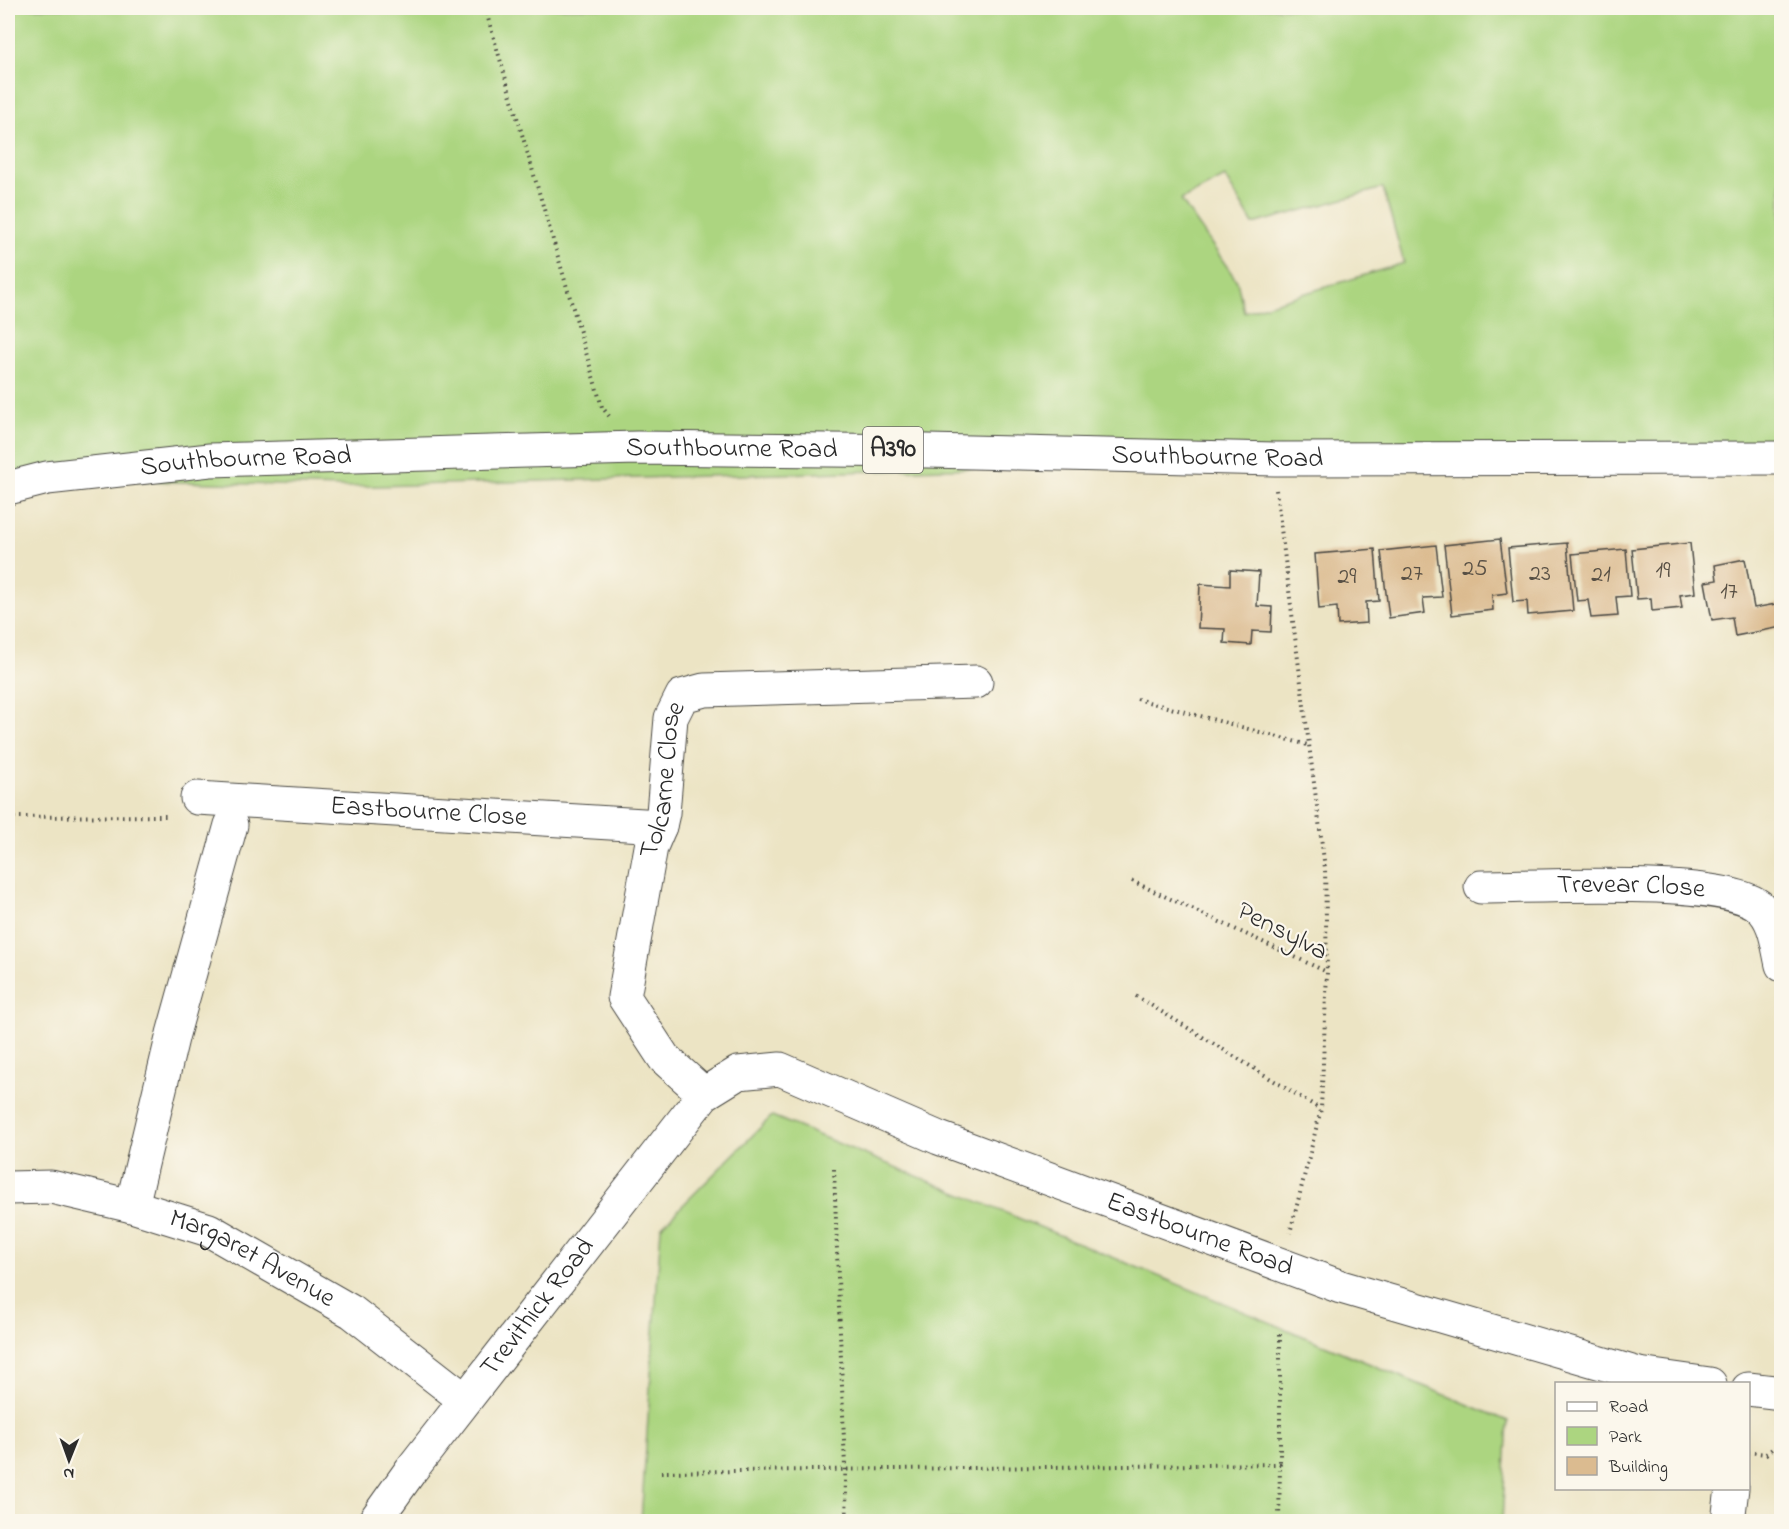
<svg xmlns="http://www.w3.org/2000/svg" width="1789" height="1529" viewBox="0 0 1789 1529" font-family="'Indie Flower',sans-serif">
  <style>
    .green { fill: #acd580; stroke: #6c8056; stroke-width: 1.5; fill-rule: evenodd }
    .building { fill: #dbbb90 }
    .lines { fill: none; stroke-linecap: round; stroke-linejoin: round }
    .minor-casing { stroke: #484742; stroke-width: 35 }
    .highway-casing { stroke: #484742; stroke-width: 35 }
    .path { stroke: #484742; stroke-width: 4; stroke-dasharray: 1.5 4.5; stroke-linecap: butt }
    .minor { stroke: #fff; stroke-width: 33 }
    .highway { stroke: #fff; stroke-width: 33 }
    .labels { text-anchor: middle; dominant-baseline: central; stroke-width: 4.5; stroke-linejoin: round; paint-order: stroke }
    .number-label { font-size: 24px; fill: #574f44 }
    .shield { fill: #fbf7ec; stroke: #696865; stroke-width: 1.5 }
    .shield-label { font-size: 26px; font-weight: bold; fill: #2b2b2b }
    .street-label { font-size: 27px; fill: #2b2b2b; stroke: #fbf7ec }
  </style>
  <rect width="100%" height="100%" fill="#fbf7ec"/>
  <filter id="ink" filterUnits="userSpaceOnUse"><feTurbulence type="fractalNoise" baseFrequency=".0167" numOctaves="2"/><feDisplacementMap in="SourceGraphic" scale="12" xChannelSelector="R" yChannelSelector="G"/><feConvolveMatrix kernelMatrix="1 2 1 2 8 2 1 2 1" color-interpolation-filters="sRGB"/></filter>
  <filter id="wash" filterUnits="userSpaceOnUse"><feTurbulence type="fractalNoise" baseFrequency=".008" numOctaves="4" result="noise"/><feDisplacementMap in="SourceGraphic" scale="24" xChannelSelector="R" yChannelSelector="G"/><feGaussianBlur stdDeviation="1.35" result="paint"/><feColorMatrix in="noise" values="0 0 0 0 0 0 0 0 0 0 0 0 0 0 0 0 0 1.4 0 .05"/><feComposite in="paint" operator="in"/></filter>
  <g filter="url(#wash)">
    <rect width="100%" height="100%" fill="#ece4c4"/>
    <g class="green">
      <path d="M8,8H1781V458L1275,459L343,487L47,478L8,488ZM1225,177L1253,224L1383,188L1404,263L1244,312L1237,281L1181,200Z"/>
      <path d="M772,1116L1508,1421L1502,1521H641L661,1227Z"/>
    </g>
    <g id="blocks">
      <g class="building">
        <path d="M1500,539L1507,593L1492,595L1493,610L1452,615L1444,545Z"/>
        <path d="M1567,543L1573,611L1528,615L1527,601L1513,602L1508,548Z"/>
        <path d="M1690,543L1695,593L1680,595L1682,608L1652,611L1651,598L1637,599L1632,549Z"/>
        <path d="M1436,545L1442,597L1423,598L1425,613L1389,618L1381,551Z"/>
        <path d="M1375,549L1379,601L1366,602L1367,623L1338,625L1337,607L1319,609L1315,554Z"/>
        <path d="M1626,549L1630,596L1616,597L1618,616L1591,618L1588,600L1577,601L1572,554Z"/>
        <path d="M1745,559L1754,608L1782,603V627L1735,636L1732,617L1712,620L1705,582L1717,580L1715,565Z"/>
        <path d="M1230,570L1259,572L1257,606L1272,607L1271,632L1252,631L1251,645L1224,643L1225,629L1198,628L1200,584L1230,586Z"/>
      </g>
    </g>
  </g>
  <g filter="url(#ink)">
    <use href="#blocks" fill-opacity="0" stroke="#484742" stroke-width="1.5"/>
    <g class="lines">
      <g class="minor-casing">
        <g id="minor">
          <path id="s1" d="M197,798L660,826"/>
          <path id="s2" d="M1481,887C1536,887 1723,876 1759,906C1776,921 1777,944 1782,965"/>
          <path id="s3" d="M704,1094L664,1058L624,997L651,847L660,826L663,813L671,718L682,696L704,690L976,682"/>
          <path id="s4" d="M8,1188L51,1187L132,1206L209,1230L352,1312L465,1400"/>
          <path d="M132,1206L173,1034L231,825"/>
          <path d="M1748,1389L1782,1393"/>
          <path id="s5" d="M374,1522L411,1470L704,1094L738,1073L780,1069L939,1138L1341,1287L1639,1374L1710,1384"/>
          <path d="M1728,1522L1732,1488"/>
        </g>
      </g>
      <g class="highway-casing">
        <g id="highway">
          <path id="s6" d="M8,488L47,478L210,460L637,448L928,451L1275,459L1782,458"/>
        </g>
      </g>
      <g class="path">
        <path d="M485,8L602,407L609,416"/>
        <path d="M1276,490L1325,868L1327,972"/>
        <path d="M1137,699L1308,745"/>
        <path d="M8,817L169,816"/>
        <path d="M1132,881L1327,972L1321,1109L1290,1233"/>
        <path d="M1136,996L1320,1109"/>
        <path d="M834,1169L847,1522"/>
        <path d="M1280,1334V1464"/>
        <path d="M1748,1452L1766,1454L1782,1441"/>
        <path d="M661,1472L1280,1464L1279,1522"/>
      </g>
      <use href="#minor" class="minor"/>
      <use href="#highway" class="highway"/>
    </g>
  </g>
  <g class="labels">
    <g class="number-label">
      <text x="1475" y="569">25</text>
      <text x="1663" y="571">19</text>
      <text x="1412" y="574">27</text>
      <text x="1540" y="574">23</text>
      <text x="1601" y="575">21</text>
      <text x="1347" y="577">29</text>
      <text x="1729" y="592">17</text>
    </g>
    <rect class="shield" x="863" y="427" width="60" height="46" rx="4.5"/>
    <g class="shield-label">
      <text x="893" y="450">A390</text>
    </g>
    <g class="street-label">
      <text stroke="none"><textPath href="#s6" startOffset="726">Southbourne Road</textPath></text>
      <text stroke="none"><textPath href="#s6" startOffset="1212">Southbourne Road</textPath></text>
      <text stroke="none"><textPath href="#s6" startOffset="240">Southbourne Road</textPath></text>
      <text stroke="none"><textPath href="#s3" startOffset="348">Tolcarne Close</textPath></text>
      <text stroke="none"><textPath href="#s1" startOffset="232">Eastbourne Close</textPath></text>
      <text stroke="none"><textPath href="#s2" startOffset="150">Trevear Close</textPath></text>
      <text transform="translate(1282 932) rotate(27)">Pensylva</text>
      <text stroke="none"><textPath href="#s5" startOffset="1074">Eastbourne Road</textPath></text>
      <text stroke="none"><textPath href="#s4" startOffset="258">Margaret Avenue</textPath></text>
      <text stroke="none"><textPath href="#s5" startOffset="270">Trevithick Road</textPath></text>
    </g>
  </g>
  <rect width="1789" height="1529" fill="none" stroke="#fbf7ec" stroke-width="30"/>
  <rect x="1555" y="1382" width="195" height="108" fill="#fbf7ec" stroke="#a8a59f" stroke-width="1.5"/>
  <rect x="1567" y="1402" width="30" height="9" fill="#ffffff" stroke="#a8a59f" stroke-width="1.5"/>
  <text x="1609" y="1412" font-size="18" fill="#2b2b2b">Road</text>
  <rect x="1567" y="1427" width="30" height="18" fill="#acd580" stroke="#a8a59f" stroke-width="1.5"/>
  <text x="1609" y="1442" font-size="18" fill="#2b2b2b">Park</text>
  <rect x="1567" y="1457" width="30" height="18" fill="#dbbb90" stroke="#a8a59f" stroke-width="1.5"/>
  <text x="1609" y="1472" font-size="18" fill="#2b2b2b">Building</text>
  <g transform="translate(69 1460) rotate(181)" stroke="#fbf7ec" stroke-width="4.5" paint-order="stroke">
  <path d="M0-4.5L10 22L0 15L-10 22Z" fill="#2b2b2b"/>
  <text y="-9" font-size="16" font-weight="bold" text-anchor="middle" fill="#2b2b2b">N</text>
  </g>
</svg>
